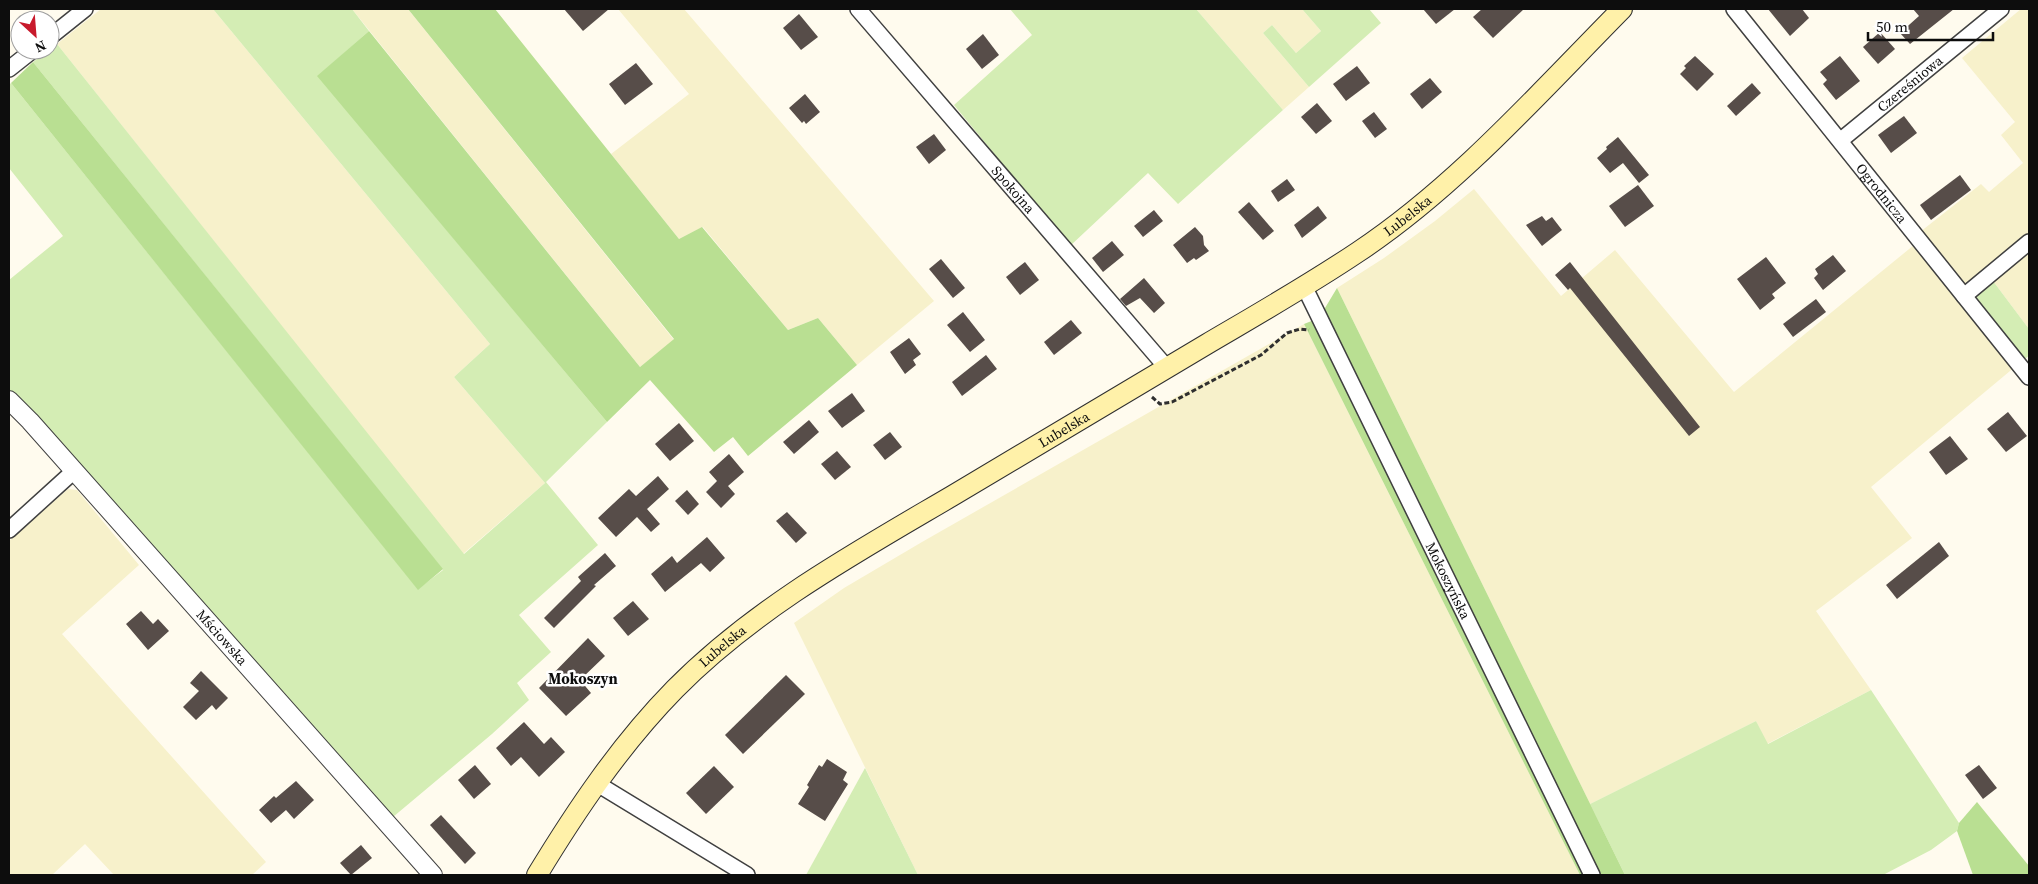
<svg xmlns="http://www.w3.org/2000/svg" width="2038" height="884" viewBox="0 0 2038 884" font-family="'Source Serif 4',serif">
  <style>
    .farmland { fill: #f7f1cb }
    .green { fill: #d4edb4 }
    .forest { fill: #b9df92 }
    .building { fill: #574d49 }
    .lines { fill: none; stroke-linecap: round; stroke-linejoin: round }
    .minor-casing { stroke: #404040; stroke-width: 18 }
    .tertiary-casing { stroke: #404040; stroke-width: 20 }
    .secondary-casing { stroke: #2f2f2f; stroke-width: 22 }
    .path { stroke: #2f2f2f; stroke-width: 3; stroke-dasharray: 5 2.5; stroke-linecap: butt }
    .minor { stroke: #fff; stroke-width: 15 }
    .tertiary { stroke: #fff; stroke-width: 18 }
    .secondary { stroke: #fff1a9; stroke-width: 20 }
    .labels { text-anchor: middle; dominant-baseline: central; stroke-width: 5; stroke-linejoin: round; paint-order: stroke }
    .street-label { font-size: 14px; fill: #0d0d0d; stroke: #fff }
    .neighbourhood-label { font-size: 15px; font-weight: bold; fill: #0d0d0d; stroke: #fff }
  </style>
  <rect width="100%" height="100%" fill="#fffbee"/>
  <g class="farmland">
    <path d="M101,9H213L490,344L454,377L545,483L463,554L57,44Z"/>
    <path d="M352,9H408L674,340L640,367Z"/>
    <path d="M618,9H684L934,301L857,365L818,318L788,330L703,227L679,239L611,154L689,94Z"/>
    <path d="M1196,9H1302L1321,31L1296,53L1272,25L1263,33L1309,87L1283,110Z"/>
    <path d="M2021,9H2029V234L1967,285H1962L1920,232L1981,184L1989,192L2023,163L2001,135L2015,122L1962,58Z"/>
    <path d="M1474,189L1561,296L1615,250L1734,392L1914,245L2016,366L1871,487L1912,538L1816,611L1871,690L1767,744L1756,721L1590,804L1337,288L1384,258L1435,221Z"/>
    <path d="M2029,252V329L1993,281Z"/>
    <path d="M1304,324L1580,875H918L794,623L844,588L922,542Z"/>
    <path d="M68,489L77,490L139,565L62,634L266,862L252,875H114L85,844L52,875H9V541Z"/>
  </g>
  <g class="green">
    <path d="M213,9H352L369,31L318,76L607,422L546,482L598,545L519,615L551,652L517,683L529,700L492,734L393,817L9,392V280L63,236L9,168V85L11,83L418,589L443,570L33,62L57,44L464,554L545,483L454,377L490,344Z"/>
    <path d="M1010,9H1196L1283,110L1178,204L1148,173L1070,246L954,105L1032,35Z"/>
    <path d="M1302,9H1369L1381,23L1309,87L1263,33L1272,25L1296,53L1321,31Z"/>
    <path d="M1993,281L2029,329V356L2023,360L1973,298Z"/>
    <path d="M1871,690L1959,823L1957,831L1931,850L1883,875H1625L1590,804L1756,721L1768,744Z"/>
    <path d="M865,768L918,875H806Z"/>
  </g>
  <g class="forest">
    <path d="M408,9H495L679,239L702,227L788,330L818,318L857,365L748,456L733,437L714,452L650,380L607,422L317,76L369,31L640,367L674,339Z"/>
    <path d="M33,62L443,569L418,590L11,83Z"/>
    <path d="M1337,288L1625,875H1580L1304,324L1319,318Z"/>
    <path d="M1977,802L2029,866V875H1973L1957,831L1959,823Z"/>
  </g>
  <g class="building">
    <path d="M564,9H609L583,31Z"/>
    <path d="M1423,9H1455L1436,24Z"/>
    <path d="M1482,9H1524L1493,38L1473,17Z"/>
    <path d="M1768,9H1802L1809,18L1790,36Z"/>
    <path d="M1913,9H1954L1910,44L1900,33L1919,16Z"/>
    <path d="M799,14L818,37L801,50L783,28Z"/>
    <path d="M1880,32L1895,49L1878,64L1863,47Z"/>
    <path d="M983,34L999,55L982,69L966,49Z"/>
    <path d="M1695,56L1714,74L1697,91L1680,74L1686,68L1684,66Z"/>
    <path d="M1840,56L1860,81L1836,100L1823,84L1827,80L1820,72Z"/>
    <path d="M636,63L653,84L625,105L609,84Z"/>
    <path d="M1357,66L1370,83L1346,101L1333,84Z"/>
    <path d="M1430,78L1442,92L1422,109L1410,94Z"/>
    <path d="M1752,83L1761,93L1736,116L1727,106Z"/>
    <path d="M805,94L820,112L806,124L804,121L802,123L789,108Z"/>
    <path d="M1317,103L1332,121L1316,134L1301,117Z"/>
    <path d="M1374,112L1387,129L1375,138L1362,121Z"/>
    <path d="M1904,116L1917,133L1891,153L1878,135Z"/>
    <path d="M934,134L946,150L929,164L916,147Z"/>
    <path d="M1618,137L1649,175L1639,183L1623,163L1610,173L1597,158L1607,149L1606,147Z"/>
    <path d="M1960,175L1971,190L1931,220L1920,205Z"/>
    <path d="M1287,179L1295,190L1278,202L1271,191Z"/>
    <path d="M1638,185L1654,206L1625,227L1609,206Z"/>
    <path d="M1249,202L1274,231L1263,240L1238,212Z"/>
    <path d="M1318,206L1327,218L1302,238L1294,225Z"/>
    <path d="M1154,210L1163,221L1143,237L1134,226Z"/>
    <path d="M1542,216L1546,221L1552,217L1562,230L1542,246L1526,225Z"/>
    <path d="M1195,227L1203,236L1204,245L1209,251L1196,260L1194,258L1187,263L1173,245Z"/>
    <path d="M1112,241L1124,255L1103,272L1092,258Z"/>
    <path d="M1833,255L1846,271L1823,290L1814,278L1818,274L1815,269Z"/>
    <path d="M1766,257L1786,283L1772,294L1775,298L1760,310L1737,279Z"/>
    <path d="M941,259L965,288L953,298L929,269Z"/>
    <path d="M1025,262L1039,280L1020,295L1006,277Z"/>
    <path d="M1570,262L1700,427L1689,436L1570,288L1568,290L1555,275Z"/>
    <path d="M1144,278L1165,303L1154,313L1140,298L1126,306L1120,299Z"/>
    <path d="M1816,299L1826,312L1793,337L1783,324Z"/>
    <path d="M963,312L985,340L970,352L947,325Z"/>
    <path d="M1071,320L1082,333L1054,355L1044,342Z"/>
    <path d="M909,338L921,354L913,360L916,365L905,374L890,352Z"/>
    <path d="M986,355L997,369L962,396L952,382Z"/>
    <path d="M852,393L865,411L842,428L828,411Z"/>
    <path d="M2008,412L2027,436L2006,452L1987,429Z"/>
    <path d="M809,420L819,432L794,454L783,442Z"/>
    <path d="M679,423L694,441L670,461L655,444Z"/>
    <path d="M890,432L902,447L885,460L873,445Z"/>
    <path d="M1950,436L1968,459L1946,475L1929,452Z"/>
    <path d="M837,451L851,467L835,480L821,464Z"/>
    <path d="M729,454L744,472L728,486L735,494L721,508L706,492L717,481L709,472Z"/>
    <path d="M658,476L669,489L647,509L660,524L651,532L637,517L616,537L598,518L629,489L636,496Z"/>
    <path d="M687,490L699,504L688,515L675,501Z"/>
    <path d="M787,512L807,533L796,543L776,521Z"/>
    <path d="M707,537L725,558L710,572L701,563L665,592L651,574L672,556L677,563Z"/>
    <path d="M1939,542L1949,556L1897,599L1886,585Z"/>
    <path d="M605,553L616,566L594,585L596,586L554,628L544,618L581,581L578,577Z"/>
    <path d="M633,601L649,619L628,636L613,618Z"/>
    <path d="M141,611L153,624L158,619L169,631L148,650L126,624Z"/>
    <path d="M588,638L605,656L580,680L591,693L566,716L539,688Z"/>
    <path d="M201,671L228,698L216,710L212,705L196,720L183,707L199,691L190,683Z"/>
    <path d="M786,675L805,694L743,754L725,735Z"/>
    <path d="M524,722L544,744L551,737L565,752L539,777L521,757L511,766L496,748Z"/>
    <path d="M827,759L847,772L843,780L848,784L825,821L798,804L809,787L807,785L819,765L822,767Z"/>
    <path d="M475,765L491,784L474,799L458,780Z"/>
    <path d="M1979,765L1997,788L1983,799L1965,775Z"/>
    <path d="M714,766L734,787L706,814L686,793Z"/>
    <path d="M296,781L314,800L294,819L286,810L271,823L259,810L274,796L276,798Z"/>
    <path d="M441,815L476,853L465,864L430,825Z"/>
    <path d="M361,845L372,858L351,875L340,863Z"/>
  </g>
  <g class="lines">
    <g class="minor-casing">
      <g id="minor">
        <path id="s1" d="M858,9L1167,368"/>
        <path id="s2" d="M1734,9L2029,377"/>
        <path d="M50,37L85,9"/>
        <path d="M9,69L33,50"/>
        <path id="s3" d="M1841,140L2001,9"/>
        <path id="s4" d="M1304,286L1592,875"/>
        <path d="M1964,296L2029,242"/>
        <path d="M9,530L74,471"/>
        <path d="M596,783L747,875"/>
      </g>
    </g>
    <g class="tertiary-casing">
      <g id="tertiary">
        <path id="s5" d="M9,400L30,421L433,875"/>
      </g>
    </g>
    <g class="secondary-casing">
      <g id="secondary">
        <path id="s6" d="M537,875C577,809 621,744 675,689C755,608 855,553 952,496C1037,445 1122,395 1207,344C1258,314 1309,285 1358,252C1456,187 1539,93 1622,9"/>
      </g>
    </g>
    <path class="path" d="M1152,397L1160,404L1172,402L1261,355L1287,333L1300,329L1309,330"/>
    <use href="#minor" class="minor"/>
    <use href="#tertiary" class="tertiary"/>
    <use href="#secondary" class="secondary"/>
  </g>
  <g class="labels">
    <g class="street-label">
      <text stroke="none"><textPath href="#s3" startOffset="89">Czereśniowa</textPath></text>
      <text stroke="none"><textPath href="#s1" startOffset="238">Spokojna</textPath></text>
      <text stroke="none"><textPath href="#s2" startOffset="236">Ogrodnicza</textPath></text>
      <text stroke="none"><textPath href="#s6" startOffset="1106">Lubelska</textPath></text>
      <text stroke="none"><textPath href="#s6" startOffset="701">Lubelska</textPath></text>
      <text stroke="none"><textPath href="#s4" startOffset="328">Mokoszyńska</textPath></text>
      <text stroke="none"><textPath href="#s5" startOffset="319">Mściowska</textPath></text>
      <text stroke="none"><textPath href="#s6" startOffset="296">Lubelska</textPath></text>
    </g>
    <g class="neighbourhood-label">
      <text x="583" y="678">Mokoszyn</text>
    </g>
  </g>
  <rect width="2038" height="884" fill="none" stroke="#0d0d0d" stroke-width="20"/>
  <g transform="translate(35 35) rotate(154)"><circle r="24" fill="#ffffff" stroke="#9e9e9e"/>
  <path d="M0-4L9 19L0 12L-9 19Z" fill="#c81a2c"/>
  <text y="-8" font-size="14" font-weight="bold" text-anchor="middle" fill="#0d0d0d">N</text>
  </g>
  <path d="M1868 32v8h125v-8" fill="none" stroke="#0d0d0d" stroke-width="2.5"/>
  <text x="1876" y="32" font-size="15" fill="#0d0d0d" stroke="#ffffff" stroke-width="4" paint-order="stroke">50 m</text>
</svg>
